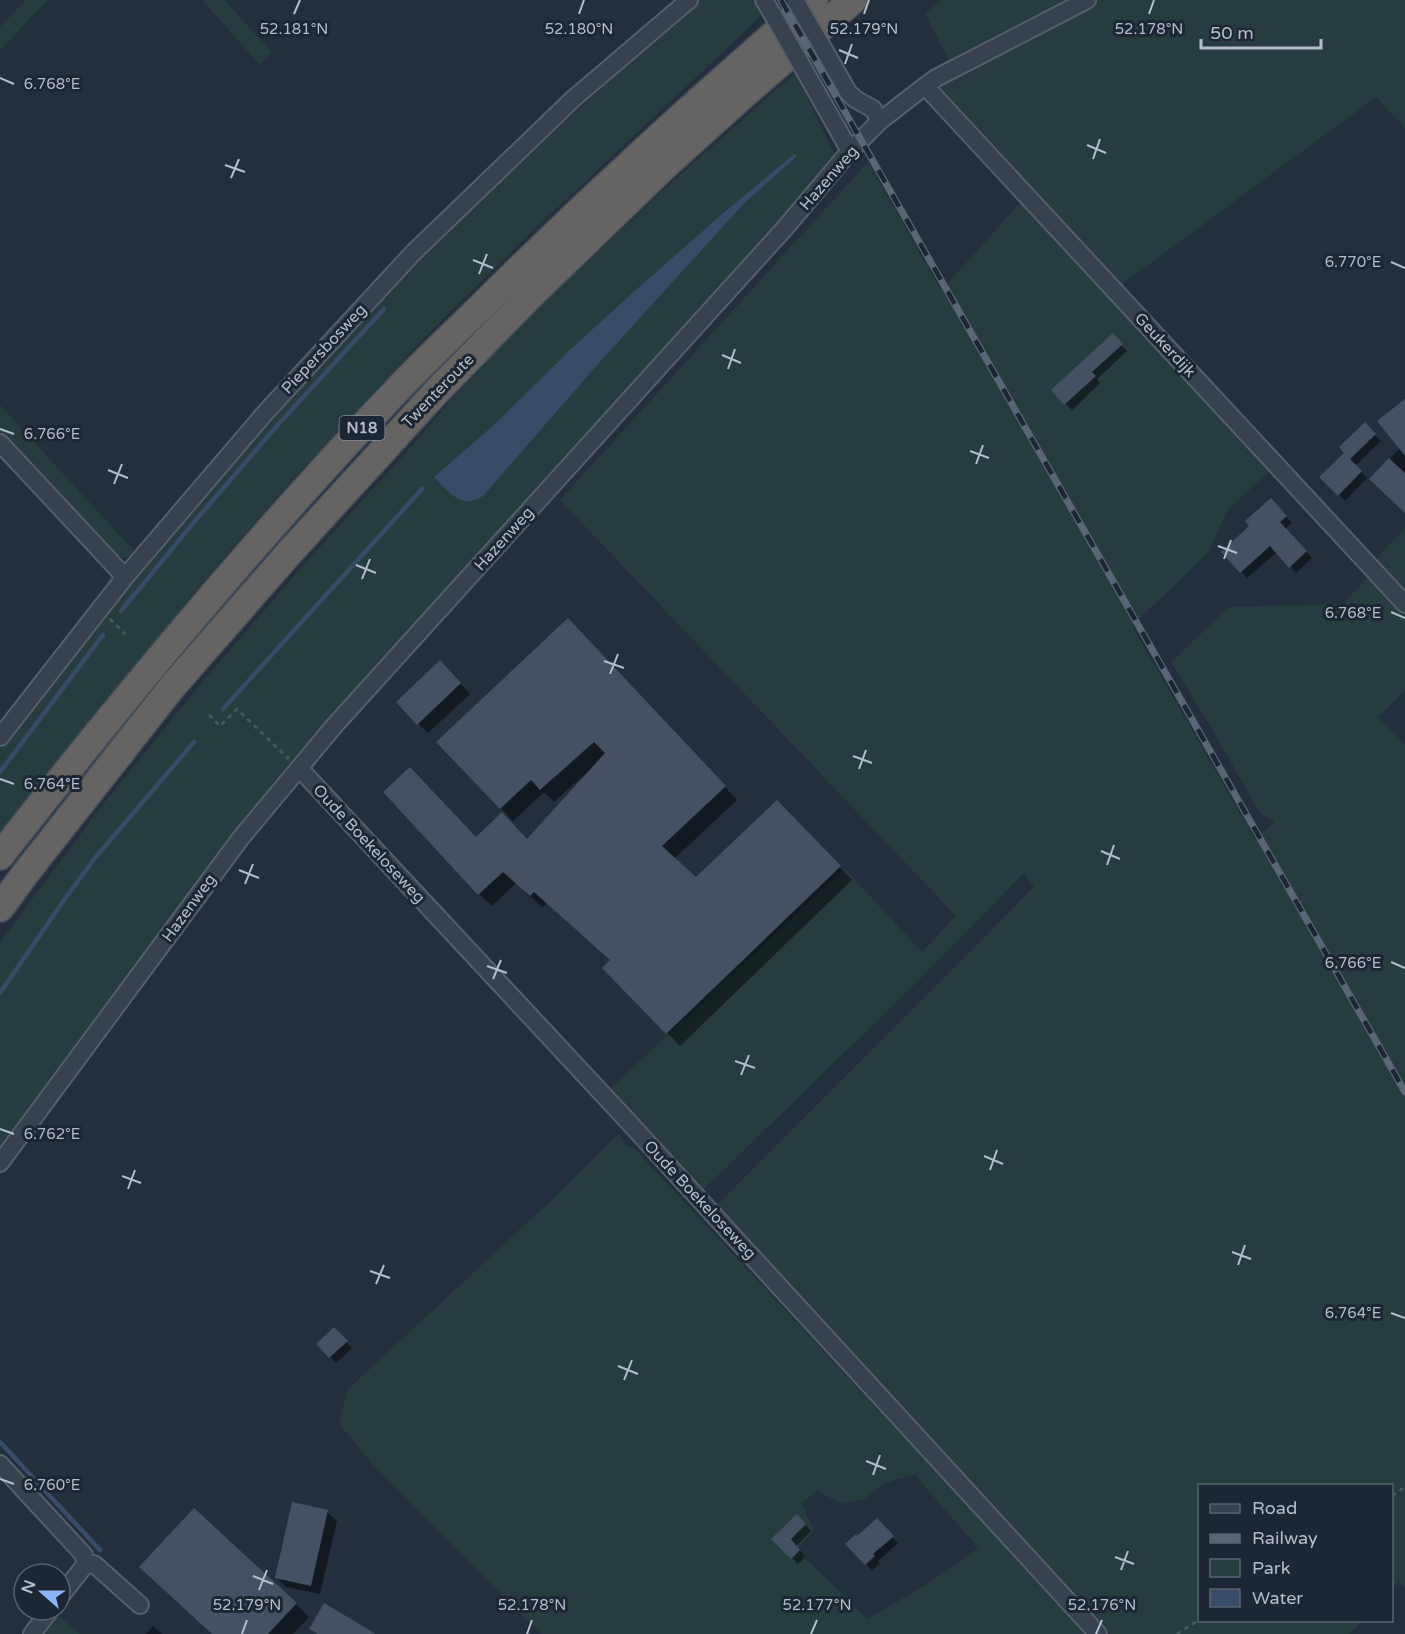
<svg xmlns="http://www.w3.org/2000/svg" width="1405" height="1634" viewBox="0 0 1405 1634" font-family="'Varela Round',sans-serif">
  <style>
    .green { fill: #263c3f; fill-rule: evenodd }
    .water { fill: #394c67 }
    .shadow { fill: #0007 }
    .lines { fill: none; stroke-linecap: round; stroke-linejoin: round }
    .stream { stroke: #394c67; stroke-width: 4.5 }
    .building { fill: #455162 }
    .minor-casing { stroke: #565f6c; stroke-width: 20 }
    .trunk-casing { stroke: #434c59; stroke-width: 30 }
    .path { stroke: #44595c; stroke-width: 3; stroke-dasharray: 4.5 4.5; stroke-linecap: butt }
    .minor { stroke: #38414e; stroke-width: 16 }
    .trunk { stroke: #656462; stroke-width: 27 }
    .rail-casing { stroke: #5a6575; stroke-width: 7 }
    .rail { stroke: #1d2633; stroke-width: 4.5; stroke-dasharray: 14; stroke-linecap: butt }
    .minor-bridge-casing { stroke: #565f6c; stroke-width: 20; stroke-linecap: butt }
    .minor-bridge { stroke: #38414e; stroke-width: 16 }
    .ticks { fill: none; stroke: #b4bcc9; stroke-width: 2 }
    .labels { text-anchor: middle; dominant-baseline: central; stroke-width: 6; stroke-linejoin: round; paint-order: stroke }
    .shield { fill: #1d2633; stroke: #878f9c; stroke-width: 1.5 }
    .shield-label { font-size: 15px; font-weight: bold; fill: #b4bcc9 }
    .street-label { font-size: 16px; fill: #b4bcc9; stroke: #1d2633 }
    .ticks-label { font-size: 15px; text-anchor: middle; fill: #b4bcc9; stroke: #1d2633; stroke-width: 6; stroke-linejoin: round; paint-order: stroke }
  </style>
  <rect width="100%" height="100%" fill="#242f3e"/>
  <g class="green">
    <path d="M26,0H48L0,50V27Z"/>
    <path d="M202,0H224L271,51L260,65Z"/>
    <path d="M696,0H753L761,16L536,228L432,330L283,490L202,583L0,838V750L108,608L274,416L409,271L505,178Z"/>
    <path d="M941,0H1064L949,60L925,14Z"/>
    <path d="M1097,0H1405V128L1376,97L1121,285L939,87V83Z"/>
    <path d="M795,73L835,155L708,308L319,729L277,778L0,1147V943L23,911L104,803L198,687L299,570L402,457L458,392L550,297L661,192ZM794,154L729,220L599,363L484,495L458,499L448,491L434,477L497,422L639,287L722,214Z"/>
    <path d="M868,162L941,290L979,249L1022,200L1271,470L1227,510L1209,552L1132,626L1255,839L1275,821L1260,813L1209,724L1171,662L1229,607L1343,604L1369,576L1405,615V690L1378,717L1405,745V1588L1399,1582L1392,1589V1486H1200V1620L1362,1621L1349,1634H1110L716,1208L717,1205L1034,887L1024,873L917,982L703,1190L698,1191L627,1114L610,1089L845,869L922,952L956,916L560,500Z"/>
    <path d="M0,405L135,552L126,558L113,554L0,432Z"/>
    <path d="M1405,528V592L1375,560Z"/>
    <path d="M618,1134L627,1146L634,1148L1026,1568L1084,1634H541L377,1469L339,1424L348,1389L542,1209ZM915,1475L978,1548L924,1586L867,1619L797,1550L814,1530L801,1503L818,1491L841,1504L863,1500L879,1487L894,1480Z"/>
    <path d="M56,1613L80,1634H41Z"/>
  </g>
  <path class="water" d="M794,154L797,156L748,200L729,220L599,363L484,495C462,512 448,491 434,477L497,422L573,347L639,287L722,214Z"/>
  <g class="shadow">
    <path d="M1112,335L1127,351L1097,379L1100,383L1072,410L1053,391Z"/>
    <path d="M1405,407V511L1371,479L1400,448Z"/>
    <path d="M1365,425L1381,441L1355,466L1367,478L1345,501L1321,477L1346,453Z"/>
    <path d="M1277,506L1292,523L1285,529L1312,558L1296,573L1277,552L1247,578L1223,552Z"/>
    <path d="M581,633L737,800L674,859L696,879L777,802L852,880L680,1046L605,968L612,961L547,903L543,908L516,883L492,906L479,894L476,839L528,840L586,776L584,775L554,802L544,792L513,821L501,808Z"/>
    <path d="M440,662L470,694L428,733L418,724Z"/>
    <path d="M334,1329L352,1348L336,1363L318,1344Z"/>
    <path d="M327,1512L337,1521L320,1594L286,1587L276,1577Z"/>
    <path d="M797,1516L811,1531L796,1546L805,1557L798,1564L774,1539Z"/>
    <path d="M877,1520L898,1543L878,1561L880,1563L872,1570L847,1544L857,1538Z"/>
    <path d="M296,1604L309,1617L293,1634H213Z"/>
    <path d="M153,1626L162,1634H146Z"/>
  </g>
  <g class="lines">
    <g class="stream">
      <path d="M121,611L195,521L275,428L384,309"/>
      <path d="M223,709L422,489"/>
      <path d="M0,772L103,635"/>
      <path d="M0,993L64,900L95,858L194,742"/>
      <path d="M0,1442L100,1550"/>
    </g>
  </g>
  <g class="building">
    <path d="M1113,333L1123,344L1092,372L1096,376L1064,405L1051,390Z"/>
    <path d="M1405,399V456L1377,421Z"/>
    <path d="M1365,422L1376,434L1350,459L1362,471L1338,496L1319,477L1344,453L1339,447Z"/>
    <path d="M1389,458L1405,473V513L1369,479Z"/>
    <path d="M1271,498L1287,516L1280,522L1307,551L1289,568L1270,546L1240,573L1221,552L1249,526L1245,521Z"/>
    <path d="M568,618L726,786L662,846L696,877L777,800L841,866L666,1034L602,968L610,960L534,892L530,896L503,872L478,895L383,792L410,767L476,837L502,812L527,839L605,753L594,742L540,790L531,780L500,809L436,742Z"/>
    <path d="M440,660L461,683L417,725L396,702Z"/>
    <path d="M334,1327L348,1341L329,1358L316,1344Z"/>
    <path d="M292,1502L328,1510L311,1586L275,1578Z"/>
    <path d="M194,1508L297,1603L268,1634H212L139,1567Z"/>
    <path d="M797,1514L806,1524L791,1539L800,1550L791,1559L771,1539Z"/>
    <path d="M877,1518L894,1536L873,1554L875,1556L865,1565L845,1544L856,1534L857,1536Z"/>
    <path d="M324,1603L376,1634H318L309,1629Z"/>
  </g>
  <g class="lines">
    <g class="minor-casing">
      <g id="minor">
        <path d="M764,0L773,15"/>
        <path d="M823,48L848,92L855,99L873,109L880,121"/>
        <path d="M802,66L850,151"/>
        <path d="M925,86L1405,604"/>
        <path d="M0,443L125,577"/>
        <path d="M0,737L125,577L265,413L413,253L573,99L689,0"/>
        <path d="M299,768L623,1116L1098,1634"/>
        <path d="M0,1163L240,839L335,725L785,228L850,151L880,121L925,86L936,78L1087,0"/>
        <path d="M0,1464L84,1555L85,1565"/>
        <path d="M60,1597L85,1565L94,1564L140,1605"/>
        <path d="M32,1634L50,1610"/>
      </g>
    </g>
    <g class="trunk-casing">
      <g id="trunk">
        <path d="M0,856C126,695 256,538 397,390C428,357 462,326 494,294C597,192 704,94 814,0"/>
        <path d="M0,908L25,874L172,687L290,552L438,390L531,295L670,161L757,83L853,0"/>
      </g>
    </g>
    <g class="path">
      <path d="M110,619L125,634"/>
      <path d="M209,715L220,726L237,709L289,759"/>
      <path d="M1392,1496L1405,1487"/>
      <path d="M1177,1634L1200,1619"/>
    </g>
    <use href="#minor" class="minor"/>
    <use href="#trunk" class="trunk"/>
    <g class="rail-casing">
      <path id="rail" d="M781,0L1405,1092"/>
    </g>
    <use href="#rail" class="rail"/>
    <g class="minor-bridge-casing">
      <g id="minor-bridge">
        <path d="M795,0L823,48"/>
        <path d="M773,15L802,66"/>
      </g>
    </g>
    <use href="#minor-bridge" class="minor-bridge"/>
  </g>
  <path class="ticks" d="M294,14L300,0M579,14L584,0M864,14L869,0M1149,14L1154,0M839,50L858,58M845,64L852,44M0,78L14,84M1087,145L1106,153M1093,159L1100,139M225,165L245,172M231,178L239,159M473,260L493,268M1391,262L1405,268M479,274L487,254M722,355L741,363M728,369L735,349M0,429L14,434M970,451L989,458M976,464L983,445M108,470L128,478M114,484L122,464M1218,546L1237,553M1224,559L1231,540M356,565L376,573M362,579L370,559M1391,612L1405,618M604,661L624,668M610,674L618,654M853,756L872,763M859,769L866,750M0,779L14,784M1101,851L1120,859M1107,865L1114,845M239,870L259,878M245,884L253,864M1391,962L1405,968M487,966L507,973M493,979L501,960M735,1061L755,1068M741,1075L749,1055M0,1129L14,1134M984,1156L1003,1164M990,1170L997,1150M122,1176L141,1183M128,1189L135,1170M1232,1252L1251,1259M1238,1265L1245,1245M370,1271L390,1278M376,1284L384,1265M1391,1313L1405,1318M618,1366L638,1374M624,1380L632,1360M866,1461L886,1469M873,1475L880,1455M0,1479L14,1484M1115,1557L1134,1564M1121,1570L1128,1551M253,1576L273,1584M259,1590L267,1570M242,1634L247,1620M527,1634L532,1620M811,1634L817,1620M1096,1634L1102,1620"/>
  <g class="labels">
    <rect class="shield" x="339.5" y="416" width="45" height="24" rx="4.5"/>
    <g class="shield-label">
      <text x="362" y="428">N18</text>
    </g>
    <g class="street-label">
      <text transform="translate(829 178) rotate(-49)">Hazenweg</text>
      <text transform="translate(1165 345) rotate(47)">Geukerdijk</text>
      <text transform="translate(324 349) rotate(-47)">Piepersbosweg</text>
      <text transform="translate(438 391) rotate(-46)">Twenteroute</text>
      <text transform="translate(504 539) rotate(-48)">Hazenweg</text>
      <text transform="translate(369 844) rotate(47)">Oude Boekeloseweg</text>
      <text transform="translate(189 908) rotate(-54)">Hazenweg</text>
      <text transform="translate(700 1200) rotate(47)">Oude Boekeloseweg</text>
    </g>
  </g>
  <g class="ticks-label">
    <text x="864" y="34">52.179°N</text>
    <text x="294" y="34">52.181°N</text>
    <text x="579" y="34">52.180°N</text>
    <text x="1149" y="34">52.178°N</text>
    <text x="52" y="89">6.768°E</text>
    <text x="1353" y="267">6.770°E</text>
    <text x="52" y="439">6.766°E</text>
    <text x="1353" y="618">6.768°E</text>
    <text x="52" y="789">6.764°E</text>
    <text x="1353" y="968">6.766°E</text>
    <text x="52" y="1139">6.762°E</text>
    <text x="1353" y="1318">6.764°E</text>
    <text x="52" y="1490">6.760°E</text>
    <text x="247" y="1610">52.179°N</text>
    <text x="532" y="1610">52.178°N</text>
    <text x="817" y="1610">52.177°N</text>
    <text x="1102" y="1610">52.176°N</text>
  </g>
  <rect x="1198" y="1484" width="195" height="138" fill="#1d2633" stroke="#59626f" stroke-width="1.5"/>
  <rect x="1210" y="1504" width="30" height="9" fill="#38414e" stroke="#59626f" stroke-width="1.5"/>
  <text x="1252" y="1514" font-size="18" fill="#b4bcc9">Road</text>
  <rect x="1210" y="1534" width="30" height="9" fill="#5a6575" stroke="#59626f" stroke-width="1.5"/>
  <text x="1252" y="1544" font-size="18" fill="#b4bcc9">Railway</text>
  <rect x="1210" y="1559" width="30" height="18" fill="#263c3f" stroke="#59626f" stroke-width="1.5"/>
  <text x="1252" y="1574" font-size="18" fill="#b4bcc9">Park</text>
  <rect x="1210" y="1589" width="30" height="18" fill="#394c67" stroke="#59626f" stroke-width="1.5"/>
  <text x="1252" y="1604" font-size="18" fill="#b4bcc9">Water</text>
  <g transform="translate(42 1592) rotate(291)"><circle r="28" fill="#1d2633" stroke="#59626f" stroke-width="1.5"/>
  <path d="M0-4.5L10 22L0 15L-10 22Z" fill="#8ab4f8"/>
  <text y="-9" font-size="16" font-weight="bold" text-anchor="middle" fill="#b4bcc9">N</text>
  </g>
  <path d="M1201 39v9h120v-9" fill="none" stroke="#b4bcc9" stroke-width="3"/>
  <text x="1210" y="39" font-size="18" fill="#b4bcc9" stroke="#1d2633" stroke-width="4.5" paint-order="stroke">50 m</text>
</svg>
